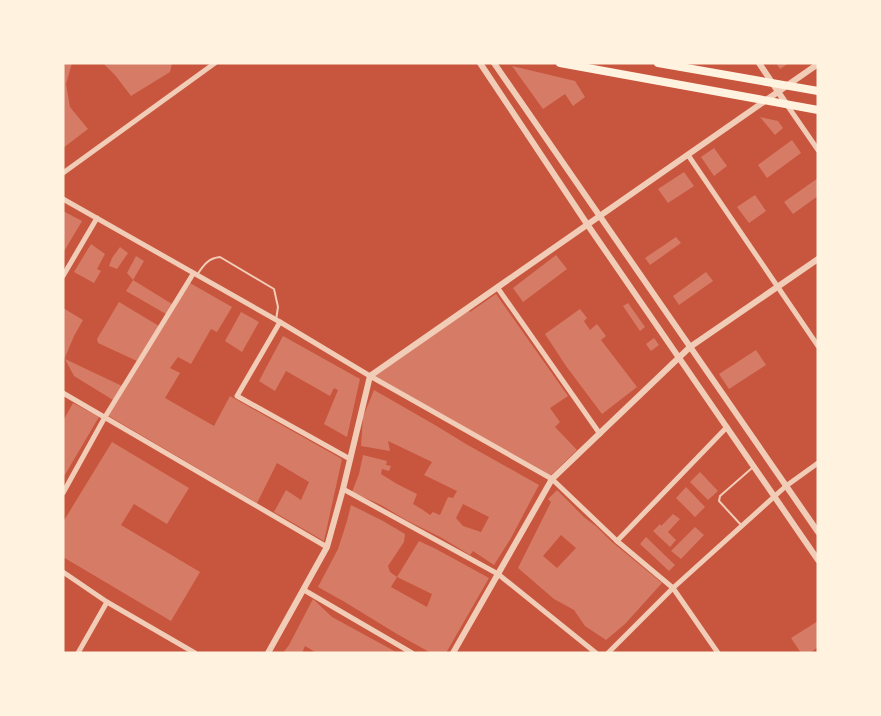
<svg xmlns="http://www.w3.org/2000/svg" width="881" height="716" viewBox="0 0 881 716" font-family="'Crimson Pro',serif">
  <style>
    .building { fill: #d67c66; fill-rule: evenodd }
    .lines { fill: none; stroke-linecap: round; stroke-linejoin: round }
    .service { stroke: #f1ccb7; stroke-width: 2 }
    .minor { stroke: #f1ccb7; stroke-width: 5 }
    .tertiary { stroke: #f1ccb7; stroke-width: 6 }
    .primary { stroke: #fff3e0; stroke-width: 8 }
  </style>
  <rect width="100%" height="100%" fill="#c8553d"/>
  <g class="building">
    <path d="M63,63H72L66,84L70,107L88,129L63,148Z"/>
    <path d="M103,63H172L170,72L131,96L115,75Z"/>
    <path d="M776,63H789L780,69Z"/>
    <path d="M512,66L575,81L585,97L573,106L565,94L543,109Z"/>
    <path d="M760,117L778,121L783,128L775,135Z"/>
    <path d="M792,140L801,153L767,178L758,165Z"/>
    <path d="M714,148L727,166L714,176L701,157Z"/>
    <path d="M684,172L694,186L668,203L658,189Z"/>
    <path d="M818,178V196L793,214L784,202Z"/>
    <path d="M755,195L766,211L749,223L737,207Z"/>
    <path d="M63,211L82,221L63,253Z"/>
    <path d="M676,237L681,243L650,265L645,258Z"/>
    <path d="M91,244L105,254L97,269L101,271L94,283L74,272Z"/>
    <path d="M120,247L128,253L117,269L109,266L112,258Z"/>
    <path d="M556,255L567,269L523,302L513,288Z"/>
    <path d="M136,256L144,261L133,280L127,273Z"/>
    <path d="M706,272L713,281L679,305L673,296Z"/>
    <path d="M133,280L172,304L166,314L126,291Z"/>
    <path d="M190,283L232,307L217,332L211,329L191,364L178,357L170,368L180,373L165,398L214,426L230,396L342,459L324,541L274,512L286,490L301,500L309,482L277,463L257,503L107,415Z"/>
    <path d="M496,294L568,396L550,408L560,422L555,427L577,450L550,476L371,376L467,308L470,312Z"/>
    <path d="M119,302L159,326L137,361L98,343L97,339Z"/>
    <path d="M628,303L645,327L640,331L623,306Z"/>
    <path d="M63,308L83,320L74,336L63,362Z"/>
    <path d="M580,309L587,318L584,321L590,330L597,324L606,336L601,340L637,387L602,414L566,366L545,334Z"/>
    <path d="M241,312L259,322L242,352L225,341Z"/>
    <path d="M283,336L360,379L347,437L324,424L338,390L334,388L330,396L286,371L275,391L259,381Z"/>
    <path d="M654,338L659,345L651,351L646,344Z"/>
    <path d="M756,350L766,365L729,389L719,374Z"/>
    <path d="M65,359L122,386L113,400L74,376Z"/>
    <path d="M374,390L435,425L466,444L539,485L511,538L494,565L473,551L470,555L442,538L406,520L381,505L352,492L359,474L363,455L387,461L386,465L391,466L389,471L382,469L381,474L397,484L417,494L413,504L423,510L430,515L433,512L440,515L448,497L453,498L457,491L424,475L432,462L407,450L388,441L390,451L361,446L363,417ZM463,504L489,517L481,532L463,526L456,518Z"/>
    <path d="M73,403L99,417L63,478V421Z"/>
    <path d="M112,442L189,488L167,524L134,504L121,525L200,572L171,621L63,557V522Z"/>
    <path d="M700,472L718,491L708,500L690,482Z"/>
    <path d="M686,487L705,507L695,517L676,498Z"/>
    <path d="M557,490L585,518L597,527L612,542L662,583L625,624L606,640L585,626L574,610L554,599L518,568L551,502L548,499ZM561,535L576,548L557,568L543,556Z"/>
    <path d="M351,505L383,521L405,534L404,542L388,566L390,572L397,577L391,587L427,607L432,594L397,577L419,541L436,549L489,578L446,653H431L397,634L343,601L318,587L338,549L347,521Z"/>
    <path d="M673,514L680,519L668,532L676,540L670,547L653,531L660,524L661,526Z"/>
    <path d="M695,527L704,535L681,559L671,551Z"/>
    <path d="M646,537L675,565L669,571L640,544Z"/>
    <path d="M313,599L332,617L398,653H317L305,646L302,653H283L289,645Z"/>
    <path d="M818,621V647L810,653H801L791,638Z"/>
  </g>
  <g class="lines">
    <g class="service">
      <path d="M197,275C203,266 208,258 220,257L274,289L278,307L276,320"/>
      <path d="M742,526L719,501L720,496L752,468"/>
    </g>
    <g class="minor">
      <path d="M787,105L818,150"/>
      <path d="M688,155L818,346"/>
      <path d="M63,173L215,63"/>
      <path d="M63,199L280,322L370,376L552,479L617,541L673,588L718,653"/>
      <path d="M63,276L97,218"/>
      <path d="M497,287L600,434"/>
      <path d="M280,322L237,396L350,459"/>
      <path d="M63,393L327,547"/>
      <path d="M343,489L498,574L596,653"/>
      <path d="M63,493L105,417L193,274"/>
      <path d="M617,541L727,427"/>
      <path d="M63,572L107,602L195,653"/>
      <path d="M304,590L412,653"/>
      <path d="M78,653L107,602"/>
      <path d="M608,653L673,588L786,486L818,463"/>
    </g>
    <g class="tertiary">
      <path d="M480,63L587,224L818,560"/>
      <path d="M494,63L818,532"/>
      <path d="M759,63L787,105"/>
      <path d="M268,653L327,547L343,489L370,376L818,64"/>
      <path d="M453,653L552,479L690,347L818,259"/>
    </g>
    <g class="primary">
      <path d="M560,63L818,110"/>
      <path d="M658,63L818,91"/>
    </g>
  </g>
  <rect width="881" height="716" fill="none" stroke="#fff3e0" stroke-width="129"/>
</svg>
